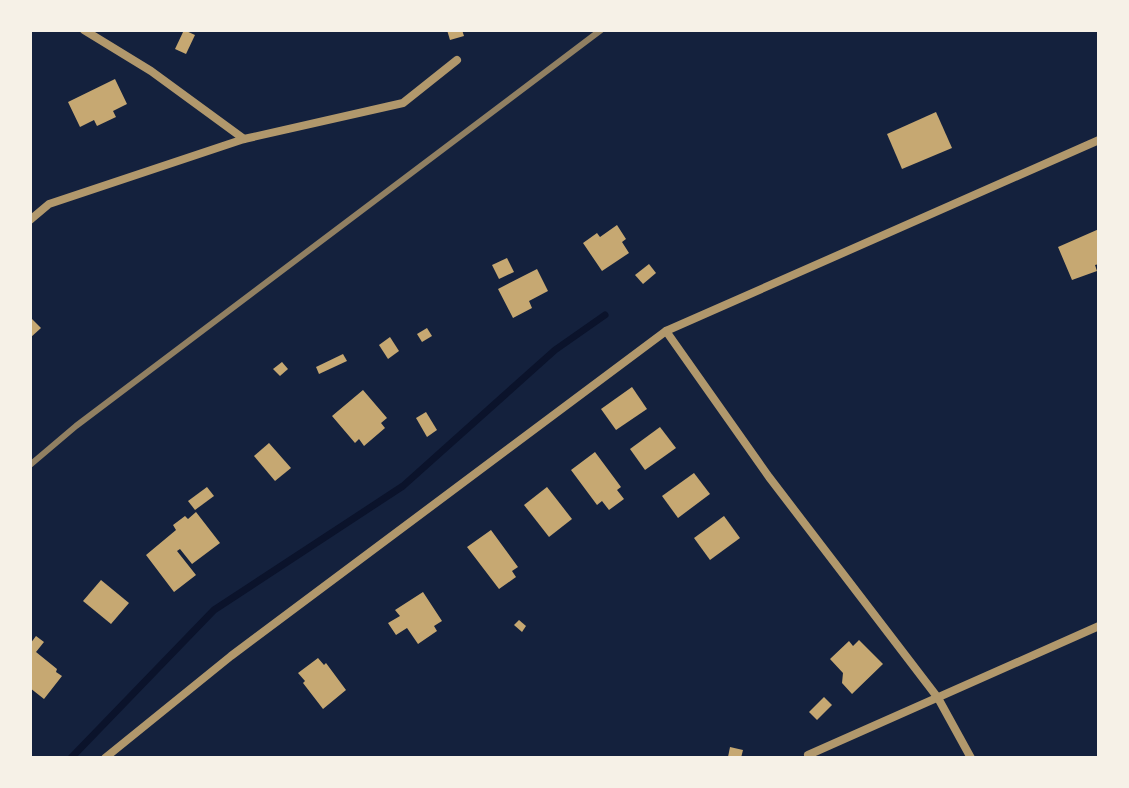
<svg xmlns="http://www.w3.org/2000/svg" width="1129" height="788" viewBox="0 0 1129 788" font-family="Montserrat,sans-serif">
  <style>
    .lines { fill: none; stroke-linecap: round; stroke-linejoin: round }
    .stream { stroke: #0b132b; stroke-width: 7 }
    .building { fill: #c6a872 }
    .minor { stroke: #b1986c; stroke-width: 8 }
    .rail { stroke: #918062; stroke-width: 6 }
  </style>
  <rect width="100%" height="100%" fill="#14213d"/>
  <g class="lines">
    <path class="stream" d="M71,758L214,610L403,486L555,350L605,315"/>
  </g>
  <g class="building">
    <path d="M184,30L195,35L186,54L175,49Z"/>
    <path d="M447,30H462L464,36L450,40Z"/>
    <path d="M115,79L127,104L113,111L116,117L97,126L94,120L80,127L68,102Z"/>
    <path d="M936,112L952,148L902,169L887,134Z"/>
    <path d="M617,225L626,239L622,242L629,253L602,271L583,243L597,233L600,237Z"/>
    <path d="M1099,229V264L1095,265L1097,271L1072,280L1058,247Z"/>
    <path d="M507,258L514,272L499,279L492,265Z"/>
    <path d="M649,264L656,273L643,284L635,275Z"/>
    <path d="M537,269L548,291L529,301L532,308L513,318L498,289Z"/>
    <path d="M30,317L41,328L30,338Z"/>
    <path d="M427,328L432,336L422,342L417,334Z"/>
    <path d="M390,337L399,351L388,359L379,345Z"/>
    <path d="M343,354L347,361L319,374L316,367Z"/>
    <path d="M282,362L288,369L280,376L273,369Z"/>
    <path d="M632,387L647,409L616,430L601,409Z"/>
    <path d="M363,390L387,418L381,423L385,428L364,446L359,439L355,443L332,416Z"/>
    <path d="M426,412L437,430L427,437L416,418Z"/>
    <path d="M660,427L676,448L645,470L630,449Z"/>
    <path d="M269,443L291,468L275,481L254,456Z"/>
    <path d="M595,452L621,487L617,490L624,499L609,510L602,501L597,505L571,470Z"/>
    <path d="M694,473L710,494L678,518L662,496Z"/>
    <path d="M207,487L214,496L195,510L188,501Z"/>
    <path d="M547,487L572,519L549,537L524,505Z"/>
    <path d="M196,512L220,543L192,564L180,549L177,551L196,575L174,592L146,555L176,530L173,525L185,516L188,519Z"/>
    <path d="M724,516L740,538L710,560L694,538Z"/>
    <path d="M491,530L518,567L512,571L516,577L499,589L467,547Z"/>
    <path d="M101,580L129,603L111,624L83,601Z"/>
    <path d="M423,592L442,621L434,626L437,631L418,644L407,628L396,635L388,623L400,616L395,610Z"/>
    <path d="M519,620L526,626L522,632L514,625Z"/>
    <path d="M36,636L44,642L36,652L57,669L56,672L62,676L44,699L30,688V644Z"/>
    <path d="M859,640L883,664L852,694L842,683L843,673L830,659L849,641L853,646Z"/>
    <path d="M318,658L324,665L326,663L346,690L323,709L303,683L305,681L298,673Z"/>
    <path d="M824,697L832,705L817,720L809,712Z"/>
    <path d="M730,747L743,750L741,758L728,757Z"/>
  </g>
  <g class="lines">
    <g class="minor">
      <path d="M84,30L151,71L244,139"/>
      <path d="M30,220L49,204L244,139L403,103L457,60"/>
      <path d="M666,331L769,477L938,698L971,758"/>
      <path d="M808,755L1099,626"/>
      <path d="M105,758L231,656L666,331L1099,140"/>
    </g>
    <path class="rail" d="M30,465L76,426L601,30"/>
  </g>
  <rect width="1129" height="788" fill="none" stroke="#f6f1e7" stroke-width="64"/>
</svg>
